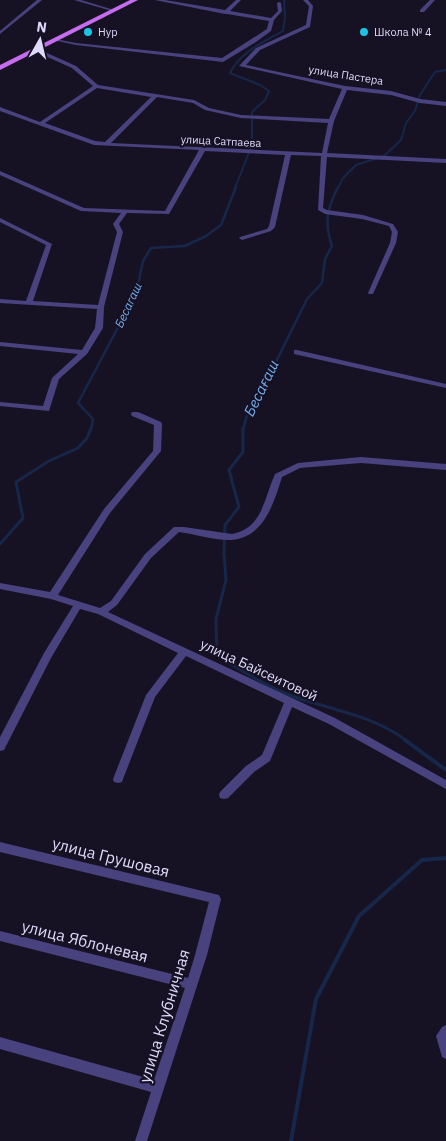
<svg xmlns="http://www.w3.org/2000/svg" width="446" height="1141" viewBox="0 0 446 1141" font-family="'IBM Plex Sans',sans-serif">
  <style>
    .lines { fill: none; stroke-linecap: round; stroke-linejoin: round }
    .stream-far3 { stroke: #162749; stroke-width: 2 }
    .stream-far2 { stroke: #162749; stroke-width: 2.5 }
    .stream-far1 { stroke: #162749; stroke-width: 3 }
    .stream { stroke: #162749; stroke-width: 4 }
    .street { fill: #48427e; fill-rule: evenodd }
    .primary { fill: #c56dee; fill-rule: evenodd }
    .poi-dot { fill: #1cc4e4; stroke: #161224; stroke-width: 2 }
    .labels { text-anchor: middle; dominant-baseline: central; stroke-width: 4.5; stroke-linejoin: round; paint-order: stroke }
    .far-poi-label { font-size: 11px; fill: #dfd9fb; stroke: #161224; text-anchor: start }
    .far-street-label { font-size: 11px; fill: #dfd9fb; stroke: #161224 }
    .far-water-label { font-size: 12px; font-style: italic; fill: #73aeef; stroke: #161224 }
    .street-label { font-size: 14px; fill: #dfd9fb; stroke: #161224 }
    .water-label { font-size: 15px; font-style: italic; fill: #73aeef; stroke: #161224 }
    .near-street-label { font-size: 16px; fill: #dfd9fb; stroke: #161224 }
  </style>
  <rect width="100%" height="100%" fill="#161224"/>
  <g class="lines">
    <g class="stream-far3">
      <path d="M235,188L252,145V112L265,100L269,91L260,85L230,73C240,52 264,42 283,31L285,18L284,0"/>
      <path d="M338,188L343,178L356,165L384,156L401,140L406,123L415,111L420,95L435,72L446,70"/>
    </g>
    <g class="stream-far2">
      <path d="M91,430L93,419L78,403L132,301L138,285L143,261L151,248L185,246L206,236L221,225L236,187"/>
      <path d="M243,430L247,415L271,372L307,299L322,283L325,259L332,246C324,222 327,209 338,187"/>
    </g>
    <g class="stream-far1">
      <path d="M243,428V452L229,470L239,507L225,525L224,553L226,580L216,619L217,655C242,671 267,687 295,697C333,710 374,716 407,741"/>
      <path d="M0,544L23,518L16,482L49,461L78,448L87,438L91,428"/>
    </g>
    <g class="stream">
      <path d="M405,740L446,770"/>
      <path d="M291,1141L316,999L359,916L422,860L446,858"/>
    </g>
    <g class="street">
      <path d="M37,0H42L0,34V31Z"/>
      <path d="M74,0H81L114,10L112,11Z"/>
      <path d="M155,0H165L225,10L236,0H241L230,11L271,18L278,11L277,3L279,2L281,3L282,11L274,20L271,31L256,42L223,62L76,45L53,40L55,39L76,43L222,58L267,29L269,21L227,14H225Z"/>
      <path d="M303,0H308L313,6L310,27L260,50L246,65L345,86L391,91L420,99L446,102V106L420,103L391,95L347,90L334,121L327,153L446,159V163L327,157L323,208L327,210L363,215L393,224L398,232L396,243L373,294H369L368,293L390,243L392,232L389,226L362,219L325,214L318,210L321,156L291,155L275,227L271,231L242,240L239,238L240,237L267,229L269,226L285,155L205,151L169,214L127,213L119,224L123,232L104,307L103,328L87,354L59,379L49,411L0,406V402L43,406L52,378L78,354L0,346V342L82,350L95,328L97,309L0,303V299L26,301L46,245L0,222V218L52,244L33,301L98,305L117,232L113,224L121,213L81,211L0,175V171L84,208L165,211L199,150L94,145L0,111V107L40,122L93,86L72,68L34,51V49H38L76,66L98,85L194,100L209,108L241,115L329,119L342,89L239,66L256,48L306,25L309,6ZM97,88L151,97L105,142L95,141L45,123ZM157,97L193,103L205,110L241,118L328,123L322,153L111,143Z"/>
      <path d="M430,0H435L424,12H420V10Z"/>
      <path d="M294,350H297L446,384V388L294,354Z"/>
      <path d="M132,412H138L161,422L162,424L161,451L110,513L58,595L100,608L111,601L145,554L174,527H184L232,534C263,528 264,498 275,474L298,463L361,457L446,464V470L361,463L300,468L282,477C274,503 264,537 232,540C215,541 196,534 179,532L151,558L117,605L108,612L335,718L446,780V789L329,724L292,707L270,761L254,772L228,798L224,799L220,798L219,795L220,792L246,766L262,755L284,703L186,656L155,697L123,779L122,782L118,783L114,782L113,779L146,695L178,653L98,614L80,609L51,658L4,750L0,751V737L44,653L73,606L51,599L0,589V583L50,592L104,509L153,451L154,425L132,416L131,414Z"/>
      <path d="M0,842L219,895L221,899L207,955L147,1141H135L151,1092L0,1049V1037L154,1080L185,988L0,941V931L188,978L195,955L209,902L0,852Z"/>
      <path d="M446,1025V1059L442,1057L436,1036L442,1027Z"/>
    </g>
    <path class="primary" d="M130,0H138L0,70V65Z"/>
  </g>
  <g class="poi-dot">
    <circle cx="88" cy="32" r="5"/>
    <circle cx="364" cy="32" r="5"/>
  </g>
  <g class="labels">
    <g class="far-poi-label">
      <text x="98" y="32">Hyp</text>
      <text x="374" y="32">Школа № 4</text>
    </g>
    <g class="far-street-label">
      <text transform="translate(346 75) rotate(9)">улица Пастера</text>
      <text transform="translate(221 141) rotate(3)">улица Сатпаева</text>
    </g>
    <g class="far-water-label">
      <text transform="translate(128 305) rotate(-65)">Бесагаш</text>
    </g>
    <g class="street-label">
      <text transform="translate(259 670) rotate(25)">улица Байсеитовой</text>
    </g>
    <g class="water-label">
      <text transform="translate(261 388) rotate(-64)">Бесағаш</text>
    </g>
    <g class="near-street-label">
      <text transform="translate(111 857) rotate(14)">улица Грушовая</text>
      <text transform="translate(85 941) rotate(14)">улица Яблоневая</text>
      <text transform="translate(164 1016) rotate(-73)">улица Клубничная</text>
    </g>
  </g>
  <g transform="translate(40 40) rotate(8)" stroke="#161224" stroke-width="4" paint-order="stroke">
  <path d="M0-4L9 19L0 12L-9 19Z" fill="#dfd9fb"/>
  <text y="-8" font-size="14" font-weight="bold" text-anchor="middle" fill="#dfd9fb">N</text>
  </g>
</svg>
